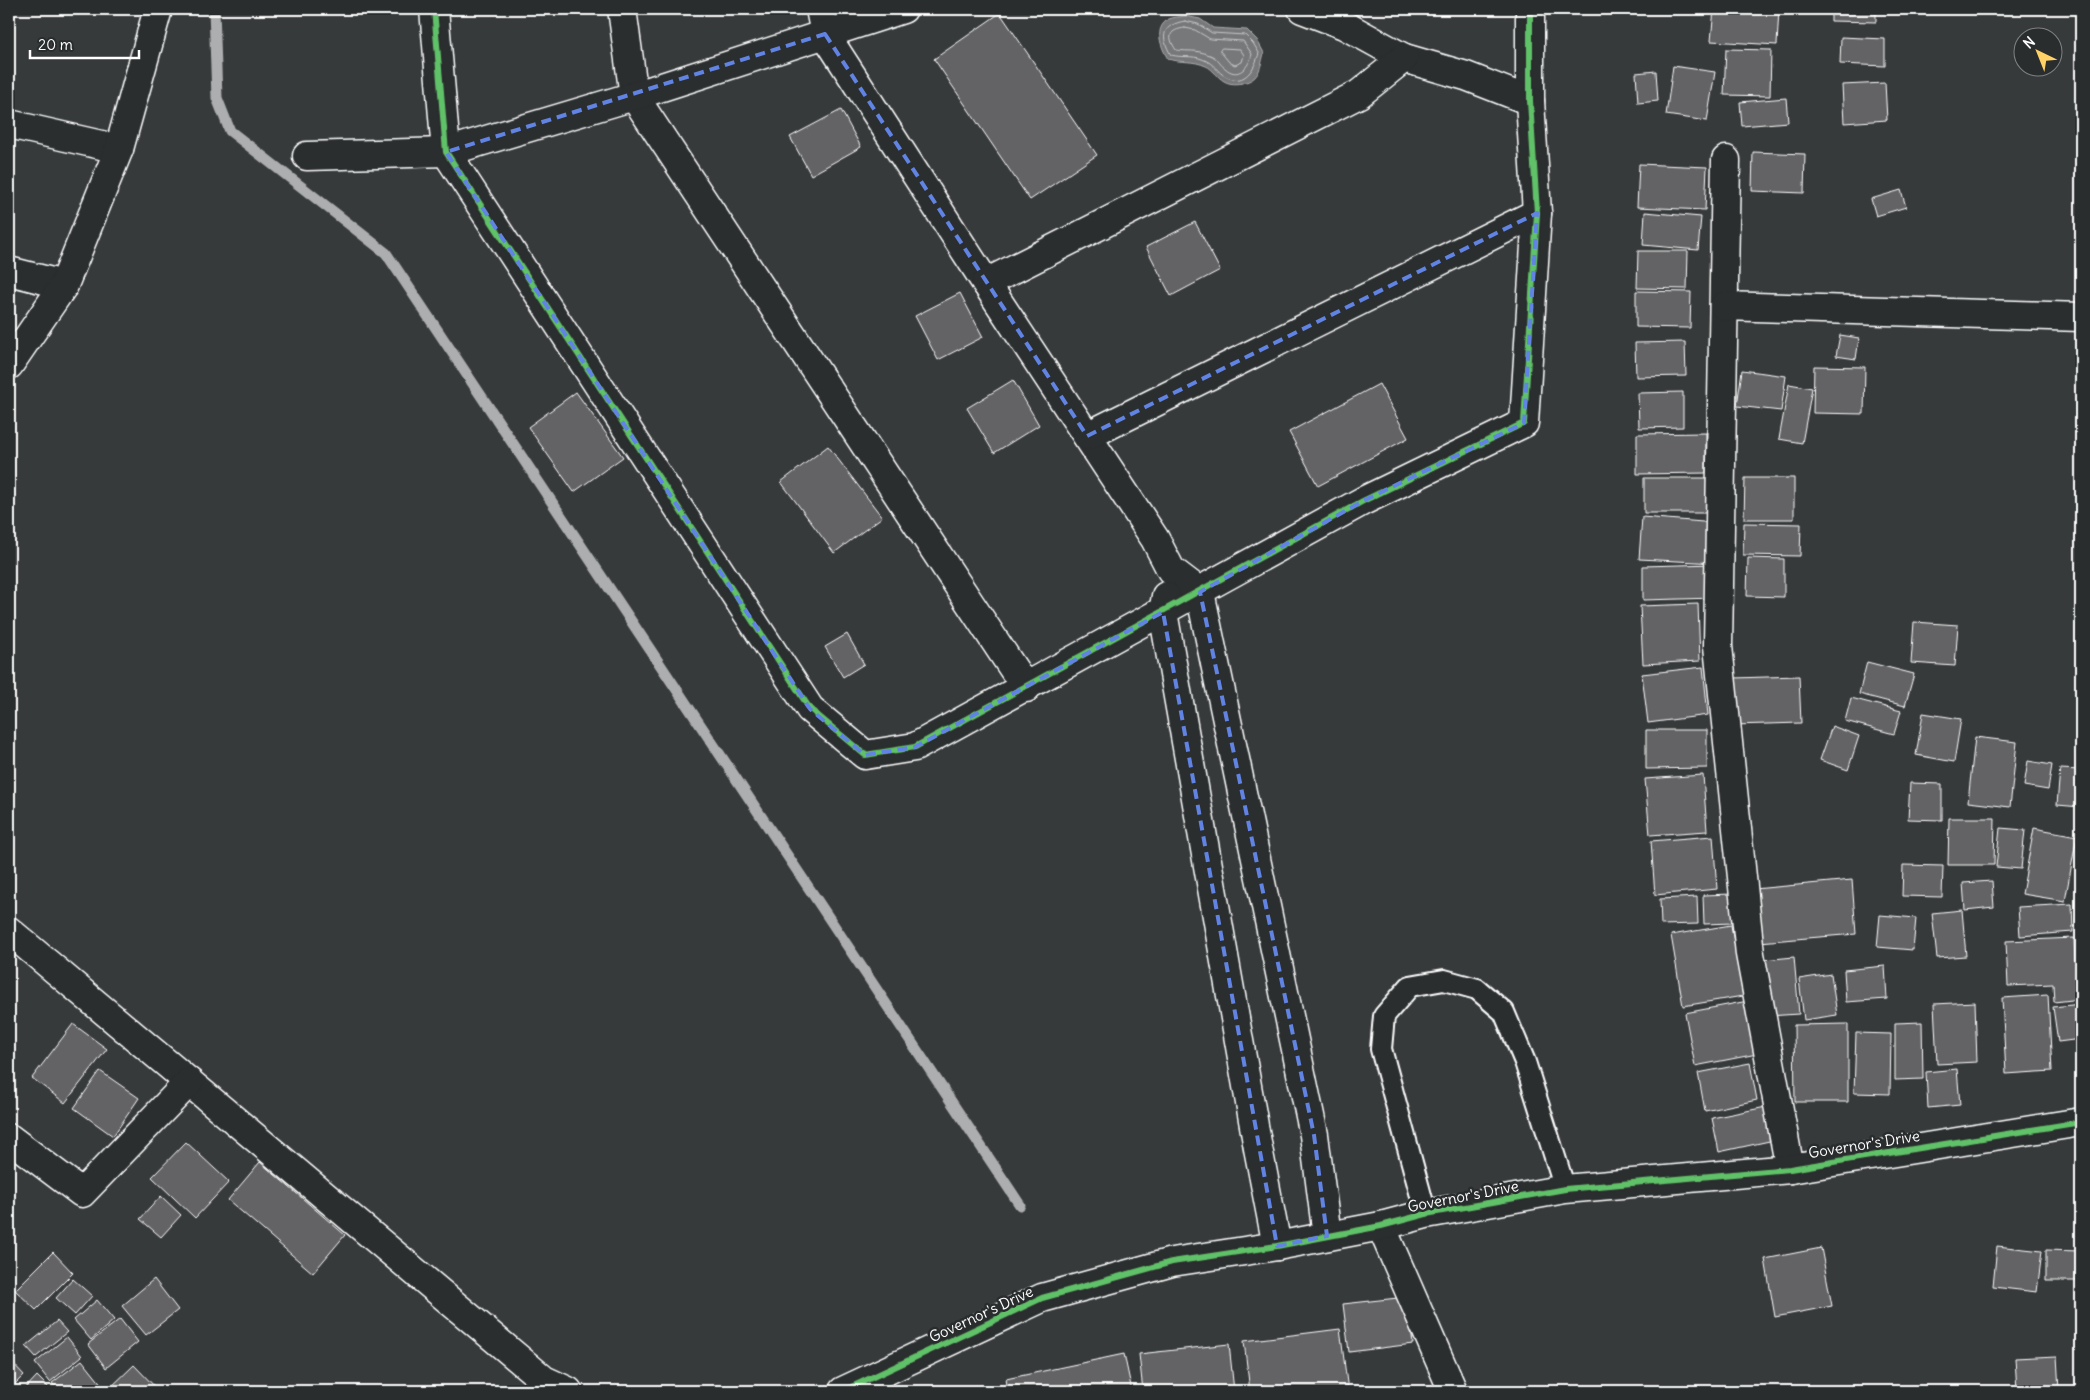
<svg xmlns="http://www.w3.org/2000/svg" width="2090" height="1400" viewBox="0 0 2090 1400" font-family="Delius,sans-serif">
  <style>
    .water { fill: #767879; stroke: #adaeaf }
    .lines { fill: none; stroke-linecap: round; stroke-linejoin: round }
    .shore { stroke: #c8c9c9; stroke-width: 1 }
    .stream { stroke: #adaeaf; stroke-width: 11 }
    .building { fill: #636465; stroke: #fff }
    .service-casing { stroke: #fff; stroke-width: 24 }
    .minor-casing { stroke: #fff; stroke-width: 31 }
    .primary-casing { stroke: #fff; stroke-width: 31 }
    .service { stroke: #2a2d2e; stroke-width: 20 }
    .minor { stroke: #2a2d2e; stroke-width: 28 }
    .primary { stroke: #2a2d2e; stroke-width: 28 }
    .cycleway-casing { stroke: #2a2d2e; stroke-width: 9 }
    .cycleway { stroke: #61c268; stroke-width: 6 }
    .marked { fill: none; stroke: #6183e4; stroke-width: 4; stroke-dasharray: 10 6; stroke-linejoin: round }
    .labels { text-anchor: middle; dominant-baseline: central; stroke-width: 5; stroke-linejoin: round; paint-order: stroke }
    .street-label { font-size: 15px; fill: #fff; stroke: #2a2d2e }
  </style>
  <rect width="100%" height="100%" fill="#373a3b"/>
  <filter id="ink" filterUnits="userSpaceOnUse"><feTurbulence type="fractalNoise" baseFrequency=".02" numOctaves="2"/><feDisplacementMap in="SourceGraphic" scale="10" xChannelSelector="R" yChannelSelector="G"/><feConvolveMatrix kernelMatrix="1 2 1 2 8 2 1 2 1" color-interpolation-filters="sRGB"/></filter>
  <g filter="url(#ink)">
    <path class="water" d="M1185,16L1200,19L1213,28L1247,30L1257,40L1264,53C1262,61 1260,73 1254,78C1246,84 1232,86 1224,81C1217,77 1213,69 1206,66C1193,60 1181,63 1168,59C1161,47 1153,28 1169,19C1173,17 1180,17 1185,16Z"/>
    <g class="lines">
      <g class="shore">
        <path d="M1185,21L1198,24L1212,33L1245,35L1253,43L1259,53C1255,68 1245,86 1227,77C1216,72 1216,64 1202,59C1192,55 1182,58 1171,55C1160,36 1162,25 1185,21Z"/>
        <path d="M1185,28L1195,30L1210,39L1243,41L1252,54C1249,67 1238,80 1225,68C1219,64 1218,58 1210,55C1194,49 1191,52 1176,50C1167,36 1169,30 1185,28Z"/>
        <path d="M1222,48L1240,49L1244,55L1242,62L1235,65L1229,62L1220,51Z"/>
      </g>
      <path class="stream" d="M214,9L217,98L230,131L386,253L1020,1205"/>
    </g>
    <g class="building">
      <path d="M1641,9H1672L1671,12Z"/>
      <path d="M1714,9H1779L1777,45L1711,41Z"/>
      <path d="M1831,9H1876V22L1831,21Z"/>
      <path d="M1000,13L1097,155L1030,200L934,59Z"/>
      <path d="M1841,37L1885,39V66L1840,64Z"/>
      <path d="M1726,49L1771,50L1770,96L1724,95Z"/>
      <path d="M1673,66L1715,72L1707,121L1666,115Z"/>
      <path d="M1656,71L1658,101L1638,103L1636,73Z"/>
      <path d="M1885,83L1887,120L1844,123L1842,85Z"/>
      <path d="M1786,98L1788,122L1742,126L1740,102Z"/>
      <path d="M841,110L861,147L811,175L790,137Z"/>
      <path d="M1753,152L1805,154L1804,193L1752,191Z"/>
      <path d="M1639,164L1707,167L1705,210L1637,207Z"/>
      <path d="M1901,190L1906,207L1876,216L1871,199Z"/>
      <path d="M1645,212L1701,217L1698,250L1643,245Z"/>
      <path d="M1195,222L1220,270L1171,296L1146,247Z"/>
      <path d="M1638,251H1688L1687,289L1637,288Z"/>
      <path d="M1636,291L1691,292L1690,328L1636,327Z"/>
      <path d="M960,293L983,337L938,360L915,316Z"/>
      <path d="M1840,335L1859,338L1856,359L1836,356Z"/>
      <path d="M1685,342L1686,376L1636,377L1635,343Z"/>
      <path d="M1814,366L1865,367L1864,414L1813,413Z"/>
      <path d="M1742,370L1786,376L1781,411L1737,406Z"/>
      <path d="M1013,380L1039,425L994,453L967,408Z"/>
      <path d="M1379,384L1408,438L1318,486L1289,432Z"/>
      <path d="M1789,384L1812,388L1802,443L1779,439Z"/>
      <path d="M576,392L623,457L574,492L528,427Z"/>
      <path d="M1683,392V427L1639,428L1638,393Z"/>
      <path d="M1706,433V473L1637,474V434Z"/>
      <path d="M828,446L882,517L834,553L781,482Z"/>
      <path d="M1644,478H1716L1715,513H1644Z"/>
      <path d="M1745,478H1794V519H1744Z"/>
      <path d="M1642,517L1715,523L1716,563L1639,559Z"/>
      <path d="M1744,523L1801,524L1800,556L1743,555Z"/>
      <path d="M1748,558L1784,559V597L1747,596Z"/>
      <path d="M1715,564L1716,598L1643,600V566Z"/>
      <path d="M1698,604L1700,661L1643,664L1640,606Z"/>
      <path d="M1914,622L1958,625L1955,666L1911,663Z"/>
      <path d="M847,634L864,664L843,677L825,647Z"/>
      <path d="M1867,662L1914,674L1905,706L1859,694Z"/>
      <path d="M1703,667L1708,715L1648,723L1642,674Z"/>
      <path d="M1799,676L1801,723L1734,725V678Z"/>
      <path d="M1851,698L1901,711L1894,734L1845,721Z"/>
      <path d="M1923,713L1961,719L1954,762L1916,755Z"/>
      <path d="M1832,726L1859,736L1848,770L1820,760Z"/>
      <path d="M1646,730H1707V768L1646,769Z"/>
      <path d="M1975,737L2017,742L2010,807L1968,802Z"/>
      <path d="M2028,761L2052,765L2048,790L2024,786Z"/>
      <path d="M2060,769L2081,770V807L2057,805Z"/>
      <path d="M1703,775L1707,831L1650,835L1645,779Z"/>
      <path d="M1910,783L1942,784V820L1908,819Z"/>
      <path d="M1949,818H1995L1994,865H1948Z"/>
      <path d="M2000,828L2025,830L2021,869L1996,867Z"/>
      <path d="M2034,828L2077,836L2065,901L2022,894Z"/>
      <path d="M1713,836L1717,889L1655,895L1651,841Z"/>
      <path d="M1903,865L1943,866L1942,897L1902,896Z"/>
      <path d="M1852,880L1856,934L1759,942L1754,889Z"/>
      <path d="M1992,881L1994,907L1965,910L1963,883Z"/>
      <path d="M1732,894L1733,923L1704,924L1703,895Z"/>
      <path d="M1697,897L1698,924L1661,925L1660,899Z"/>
      <path d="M2072,904L2073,932L2020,936L2018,907Z"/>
      <path d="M1962,910L1966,956L1937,958L1932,913Z"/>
      <path d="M1880,915L1916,918L1913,950L1877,947Z"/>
      <path d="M1731,925L1743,996L1683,1006L1671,935Z"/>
      <path d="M2074,938L2075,962L2081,961V999L2054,1002L2053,984L2008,986L2006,941Z"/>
      <path d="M1794,957L1799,1014L1768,1016L1763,960Z"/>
      <path d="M1885,966L1887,999L1846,1002L1844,970Z"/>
      <path d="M1831,974L1837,1015L1804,1020L1799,979Z"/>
      <path d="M2048,995L2052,1071L2006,1074L2002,998Z"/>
      <path d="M1748,1001L1757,1054L1695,1066L1685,1013Z"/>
      <path d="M1975,1002L1977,1062L1937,1064L1934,1004Z"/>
      <path d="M2081,1004V1039L2058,1042L2053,1007Z"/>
      <path d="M1922,1022L1923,1079L1895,1080V1023Z"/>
      <path d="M73,1024L107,1049L65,1103L32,1078Z"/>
      <path d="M1848,1024V1102H1795L1794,1025Z"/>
      <path d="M1856,1033L1891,1034L1890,1094L1854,1093Z"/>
      <path d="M1750,1063L1757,1100L1705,1111L1698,1073Z"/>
      <path d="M1957,1069L1960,1105L1928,1108L1926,1072Z"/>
      <path d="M100,1071L139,1098L113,1136L74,1108Z"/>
      <path d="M1766,1107L1774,1140L1719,1152L1712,1118Z"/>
      <path d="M186,1142L229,1182L195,1218L152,1177Z"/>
      <path d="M260,1162L345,1235L313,1273L228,1200Z"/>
      <path d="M161,1196L181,1215L161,1237L140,1219Z"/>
      <path d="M1997,1246L2042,1251L2037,1292L1993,1287Z"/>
      <path d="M1821,1248L1832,1306L1775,1317L1765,1259Z"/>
      <path d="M2046,1250L2079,1251L2078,1281H2046Z"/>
      <path d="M53,1252L73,1273L36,1310L15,1290Z"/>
      <path d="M73,1279L92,1296L75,1315L56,1298Z"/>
      <path d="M154,1279L178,1310L146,1335L122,1306Z"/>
      <path d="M1407,1297L1413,1344L1349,1352L1343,1304Z"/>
      <path d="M97,1300L114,1320L91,1340L74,1320Z"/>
      <path d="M120,1319L138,1342L106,1368L88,1344Z"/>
      <path d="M57,1321L67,1332L36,1357L26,1346Z"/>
      <path d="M1340,1329L1348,1391H1250L1244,1341Z"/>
      <path d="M67,1337L82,1356L50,1382L35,1363Z"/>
      <path d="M1229,1344L1234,1391H1143L1139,1354Z"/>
      <path d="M1124,1354L1132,1391H1008L1006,1379Z"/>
      <path d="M2057,1356L2059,1391H2017L2015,1358Z"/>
      <path d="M9,1359L24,1375L9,1390Z"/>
      <path d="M82,1360L102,1385L93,1391H59L52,1383Z"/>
      <path d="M134,1365L159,1391H107Z"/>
      <path d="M37,1376L52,1391H23Z"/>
      <path d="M1448,1385L1449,1391H1412Z"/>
    </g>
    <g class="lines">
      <g class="service-casing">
        <path id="service" d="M1426,1214L1381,1049L1384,1016L1410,986L1444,980L1477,989L1504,1012L1525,1062L1565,1189"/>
      </g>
      <g class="minor-casing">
        <g id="minor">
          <path d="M434,9L446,152L810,709L865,755L915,747L1363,501L1524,423L1537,213L1530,101V9"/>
          <path d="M622,9L634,96L1026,688"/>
          <path d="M820,9L825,34L986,283L1155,539L1171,570L1200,592L1314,1135L1327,1236"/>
          <path d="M1302,9L1344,25L1404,58L1466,76L1530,101"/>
          <path d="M9,124L119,149"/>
          <path d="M307,156L446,152L634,96L903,9"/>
          <path d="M1726,160L1718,646L1750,954L1790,1169"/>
          <path d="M9,271L64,285"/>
          <path d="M986,283L1359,94L1404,58"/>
          <path d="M1724,306L2081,317"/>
          <path d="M9,365L64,285L119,149L158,9"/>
          <path d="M1087,436L1537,213"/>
          <path d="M1166,596L1163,612L1258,1148L1277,1246"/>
          <path d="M9,931L544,1380L568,1391"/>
          <path d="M9,1138L82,1193L189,1082"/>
          <path d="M1381,1226L1453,1391"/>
        </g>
      </g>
      <g class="primary-casing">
        <path id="primary" d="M843,1391L1042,1298L1172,1262L1277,1246L1381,1226L1426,1214L1565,1189L1790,1169L2081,1122"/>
      </g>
      <use href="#service" class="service"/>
      <use href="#minor" class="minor"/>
      <use href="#primary" class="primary"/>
      <g class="cycleway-casing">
        <g id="cycleway">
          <path d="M434,9L446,152L810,709L865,755L915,747L1363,501L1524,423L1537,213L1530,101V9"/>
          <path d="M843,1391L1042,1298L1172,1262L1277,1246L1381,1226L1426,1214L1565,1189L1790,1169L2081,1122"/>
        </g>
      </g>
      <use href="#cycleway" class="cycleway"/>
    </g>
  </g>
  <path class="marked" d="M825,34L1087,436L1537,213L1524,423L1363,501L1200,592L1314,1135L1327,1236L1277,1246L1163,612L915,747L865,755L810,709L446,152Z"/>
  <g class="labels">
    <g class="street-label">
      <text transform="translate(1864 1144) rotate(-9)">Governor's Drive</text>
      <text transform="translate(1463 1196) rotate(-11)">Governor's Drive</text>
      <text transform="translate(981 1314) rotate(-25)">Governor's Drive</text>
    </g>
  </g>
  <rect width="2090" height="1400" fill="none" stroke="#2a2d2e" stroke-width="30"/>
  <rect x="15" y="15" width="2060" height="1370" fill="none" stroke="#fff" stroke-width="2" filter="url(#ink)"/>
  <g transform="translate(2038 52) rotate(317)"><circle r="24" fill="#2a2d2e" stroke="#7f8182"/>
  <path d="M0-4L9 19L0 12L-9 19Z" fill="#ffd166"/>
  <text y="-8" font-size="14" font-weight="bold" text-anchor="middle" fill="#ffffff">N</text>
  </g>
  <path d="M30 50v8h109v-8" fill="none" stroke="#ffffff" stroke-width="2.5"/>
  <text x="38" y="50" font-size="15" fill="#ffffff" stroke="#2a2d2e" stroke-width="4" paint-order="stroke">20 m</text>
</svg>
